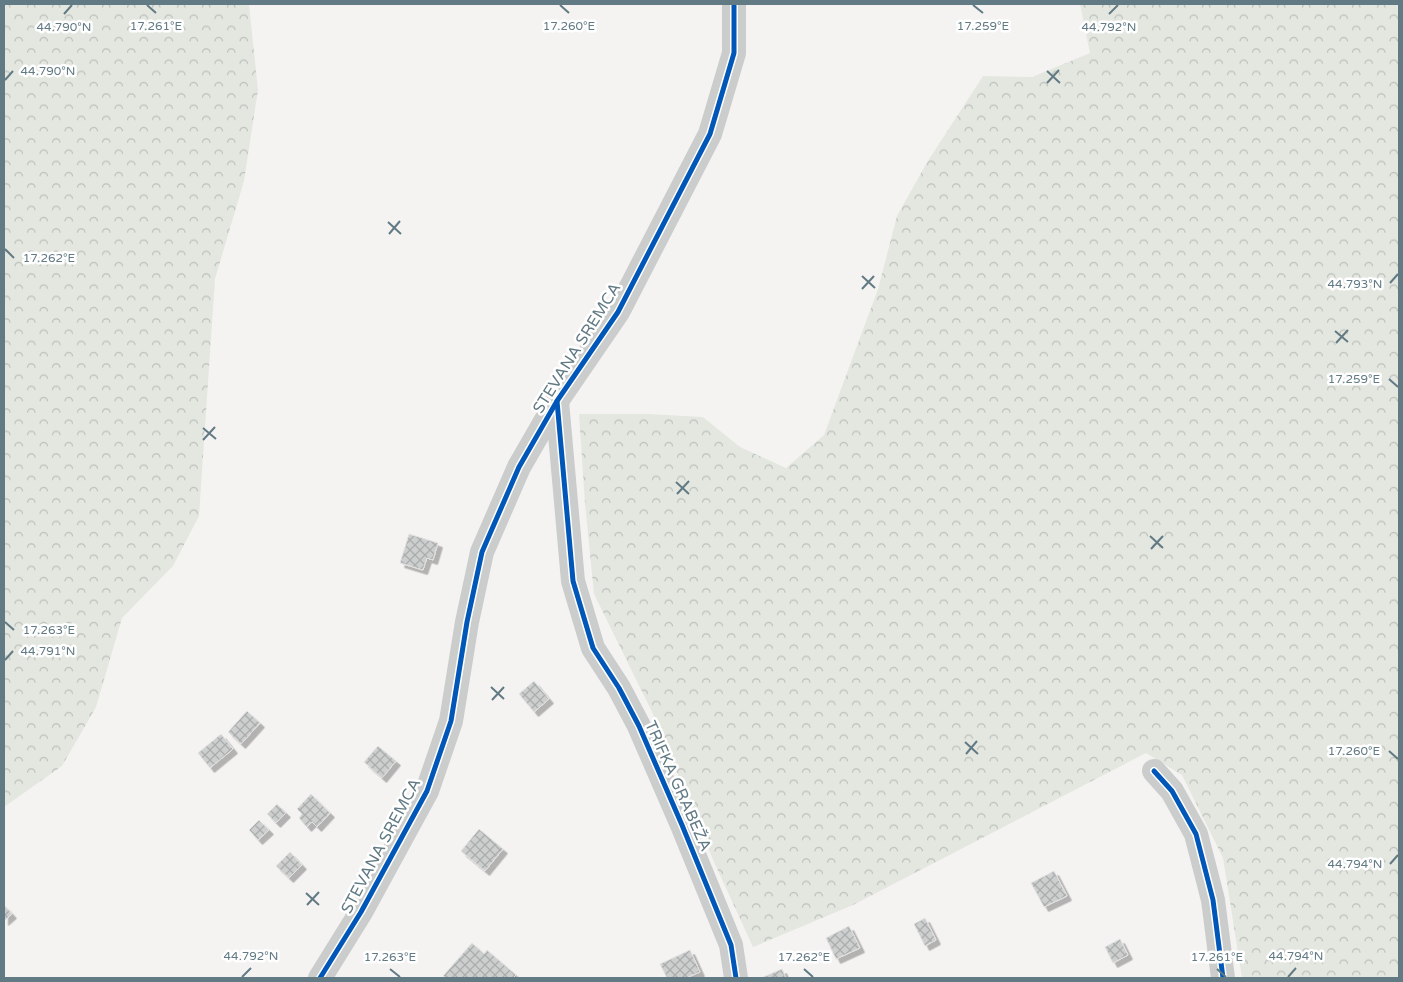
<svg xmlns="http://www.w3.org/2000/svg" width="1403" height="982" viewBox="0 0 1403 982" font-family="'Varela Round',sans-serif">
  <style>
    .forest { fill: url(#forest-crowns) }
    .building { fill: url(#building-cross-hatch); stroke: #e3e2e2; filter: url(#shadow) }
    .lines { fill: none; stroke-linecap: round; stroke-linejoin: round }
    .street { stroke: #cbcdcd; stroke-width: 24 }
    .cycleway-casing { stroke: #fff; stroke-width: 8 }
    .cycleway { stroke: #0057b8; stroke-width: 5 }
    .ticks { fill: none; stroke: #627a84; stroke-width: 2 }
    .labels { text-anchor: middle; dominant-baseline: central; stroke-width: 5; stroke-linejoin: round; paint-order: stroke }
    .street-label { font-size: 16px; fill: #627a84; stroke: #fff }
    .ticks-label { font-size: 12px; text-anchor: middle; fill: #627a84; stroke: #fff; stroke-width: 5; stroke-linejoin: round; paint-order: stroke }
  </style>
  <defs>
    <pattern id="forest-crowns" width="20" height="18" patternUnits="userSpaceOnUse" patternTransform="scale(1.25)"><rect width="20" height="18" fill="#e4e7e0"/><path d="M2 6a3 3 0 1 1 6 0M12 15a3 3 0 1 1 6 0" fill="none" stroke="#bcc0bb"/></pattern>
    <pattern id="building-cross-hatch" width="8" height="8" patternUnits="userSpaceOnUse" patternTransform="scale(1.25)"><rect width="8" height="8" fill="#cdcfce"/><path d="M0 0l8 8M0 8l8-8" fill="none" stroke="#aaadad"/></pattern>
    <filter id="shadow"><feDropShadow dx="4.5" dy="4.5" stdDeviation="0" flood-color="#0004"/></filter>
  </defs>
  <rect width="100%" height="100%" fill="#f4f3f2"/>
  <g class="forest">
    <path d="M4,4H249L258,90L244,181L215,279L199,516L173,566L122,618L96,707L62,766L4,807Z"/>
    <path d="M1080,4H1399V978H1242L1223,858L1182,775L1146,753L853,905L753,947L714,862L652,712L594,594L585,504L579,414H648L703,417L740,447L786,468L824,435L878,289L897,216L926,164L983,76L1032,77L1090,53Z"/>
  </g>
  <g class="building">
    <path d="M409,534L438,543L433,560L427,558L423,570L400,563Z"/>
    <path d="M534,681L549,699L534,712L519,694Z"/>
    <path d="M247,711L260,723L241,744L228,732Z"/>
    <path d="M221,734L233,749L210,768L198,753Z"/>
    <path d="M378,746L396,761L382,778L364,762Z"/>
    <path d="M311,794L330,813L317,827L312,822L307,827L299,818L302,814L297,809Z"/>
    <path d="M277,804L286,813L276,823L267,814Z"/>
    <path d="M259,820L269,830L258,840L249,830Z"/>
    <path d="M479,829L503,849L485,871L461,851Z"/>
    <path d="M290,852L302,865L289,878L276,866Z"/>
    <path d="M1054,871L1067,896L1044,907L1031,883Z"/>
    <path d="M4,905L12,914L4,921Z"/>
    <path d="M925,918L936,940L925,946L914,924Z"/>
    <path d="M849,926L860,948L836,959L826,938Z"/>
    <path d="M1120,939L1128,955L1113,963L1105,947Z"/>
    <path d="M472,943L484,954L487,950L516,975L513,978H446L443,976Z"/>
    <path d="M690,950L700,972L686,978H667L660,964Z"/>
    <path d="M782,969L786,978H761Z"/>
  </g>
  <g class="lines">
    <g class="street">
      <path d="M557,401L573,581L593,648L619,688L639,726L682,825L731,945L736,978"/>
      <path d="M1154,771L1172,791L1196,834L1213,900L1223,978"/>
      <path d="M320,978L361,912L427,791L451,721L467,622L482,552L519,467L557,401L618,312L710,134L734,53V4"/>
    </g>
    <g class="cycleway-casing">
      <g id="cycleway">
        <path d="M557,401L573,581L593,648L619,688L639,726L682,825L731,945L736,978"/>
        <path d="M1154,771L1172,791L1196,834L1213,900L1223,978"/>
        <path d="M320,978L361,912L427,791L451,721L467,622L482,552L519,467L557,401L618,312L710,134L734,53V4"/>
      </g>
    </g>
    <use href="#cycleway" class="cycleway"/>
  </g>
  <path class="ticks" d="M147,5L156,13M560,5L569,13M973,5L983,13M64,14L72,5M1109,14L1118,5M1047,71L1060,83M5,80L13,71M1047,83L1059,70M388,222L401,234M389,234L400,221M5,249L14,258M862,276L875,288M1390,283L1398,274M862,289L874,276M1335,331L1348,342M1336,343L1348,330M1389,379L1398,387M203,428L216,439M203,440L215,427M676,482L689,494M677,494L689,481M1150,536L1163,548M1151,549L1163,536M5,622L14,630M5,660L13,651M491,687L504,699M492,700L504,687M965,742L978,754M1389,751L1398,759M966,754L977,741M1390,864L1398,855M306,893L319,905M307,905L319,892M390,969L400,977M804,969L813,977M1217,969L1226,977M242,977L251,968M1288,977L1296,968"/>
  <g class="labels">
    <g class="street-label">
      <text transform="translate(577 348) rotate(-58)">STEVANA SREMCA</text>
      <text transform="translate(678 786) rotate(66)">TRIFKA GRABEŽA</text>
      <text transform="translate(381 846) rotate(-62)">STEVANA SREMCA</text>
    </g>
  </g>
  <g class="ticks-label">
    <text x="156" y="30">17.261°E</text>
    <text x="569" y="30">17.260°E</text>
    <text x="983" y="30">17.259°E</text>
    <text x="64" y="31">44.790°N</text>
    <text x="1109" y="31">44.792°N</text>
    <text x="48" y="75">44.790°N</text>
    <text x="49" y="262">17.262°E</text>
    <text x="1355" y="288">44.793°N</text>
    <text x="1354" y="383">17.259°E</text>
    <text x="49" y="634">17.263°E</text>
    <text x="48" y="655">44.791°N</text>
    <text x="1354" y="755">17.260°E</text>
    <text x="1355" y="868">44.794°N</text>
    <text x="251" y="960">44.792°N</text>
    <text x="1296" y="960">44.794°N</text>
    <text x="390" y="961">17.263°E</text>
    <text x="804" y="961">17.262°E</text>
    <text x="1217" y="961">17.261°E</text>
  </g>
  <rect width="1403" height="982" fill="none" stroke="#627a84" stroke-width="10"/>
</svg>
